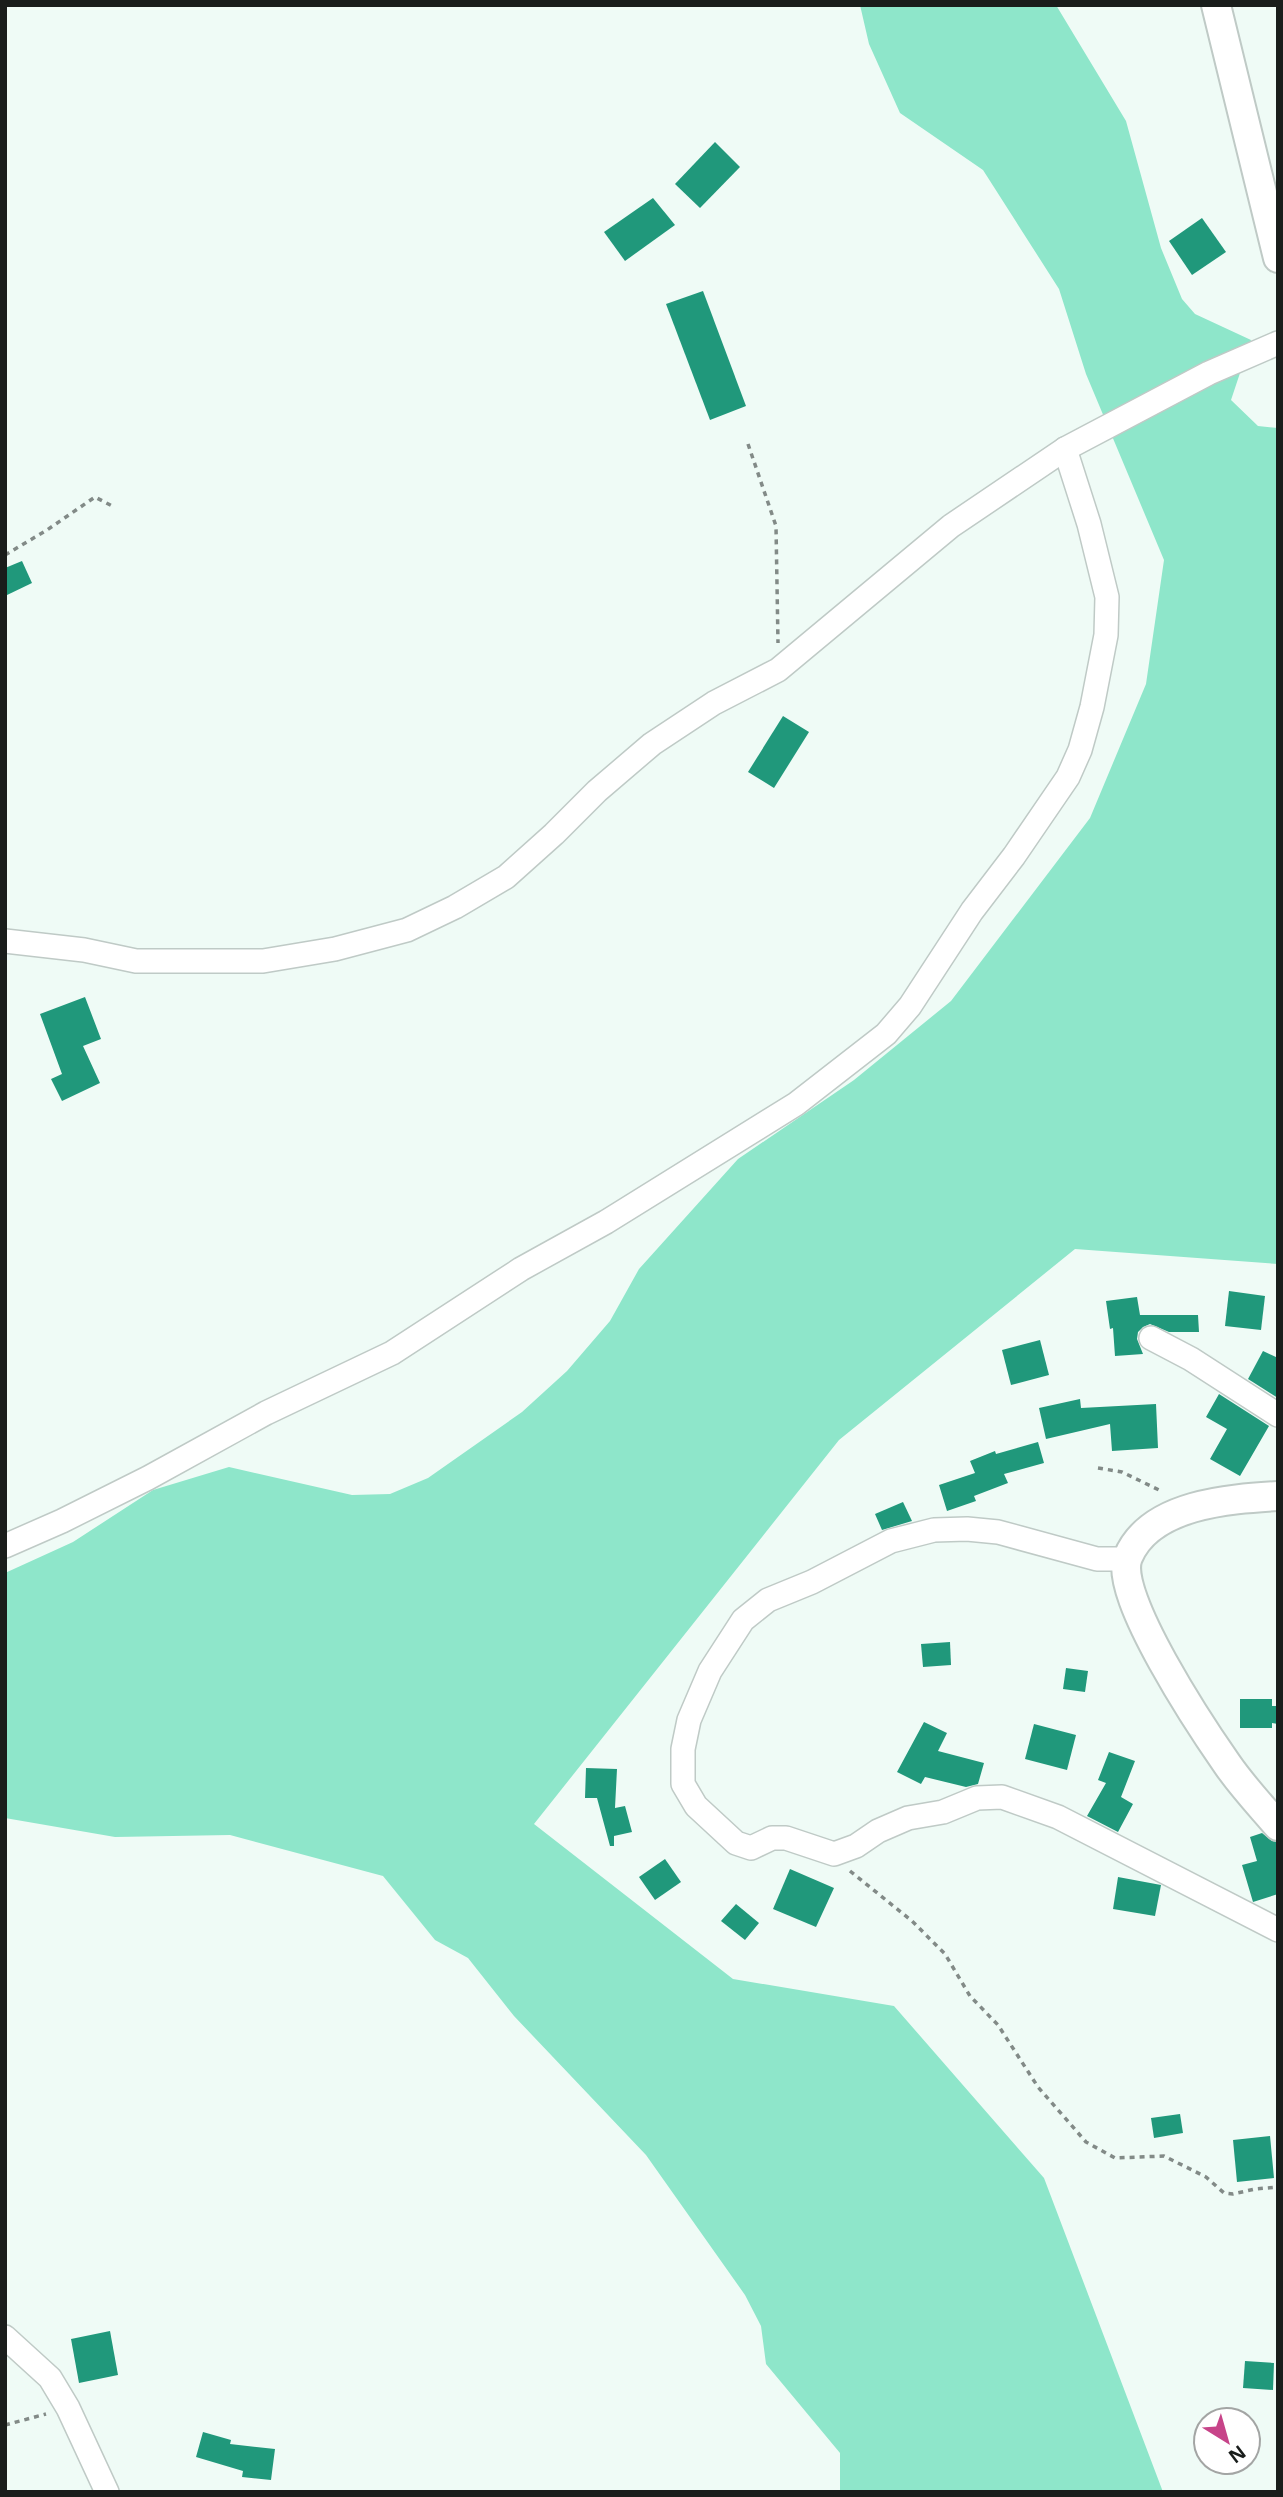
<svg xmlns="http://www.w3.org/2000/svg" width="1283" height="2497" viewBox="0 0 1283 2497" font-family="'Open Sans',sans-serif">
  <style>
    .green { fill: #8ee6ca }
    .building { fill: #20987b }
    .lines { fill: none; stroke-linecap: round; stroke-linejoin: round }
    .minor-casing { stroke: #bfcac6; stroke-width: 26 }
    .tertiary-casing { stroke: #bfcac6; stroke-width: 32 }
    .path { stroke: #828a87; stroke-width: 3.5; stroke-dasharray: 5 5; stroke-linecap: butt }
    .minor { stroke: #fff; stroke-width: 23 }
    .tertiary { stroke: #fff; stroke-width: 28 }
  </style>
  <rect width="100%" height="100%" fill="#effbf6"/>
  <path class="green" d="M860,5H1056L1126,121L1161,248L1182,299L1195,314L1251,340L1231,400L1258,426L1278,428V1264L1075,1249L839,1440L534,1824L733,1979L894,2006L1044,2178L1163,2492H840V2453L766,2364L761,2326L745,2295L646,2155L514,2016L468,1958L435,1940L383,1876L230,1835L115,1837L5,1818V1573L73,1542L153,1490L229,1467L352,1495L390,1494L428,1478L522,1412L567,1371L610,1321L639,1269L738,1159L854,1080L951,1001L1090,818L1146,684L1164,560L1086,374L1059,289L983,170L900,113L869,44Z"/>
  <g class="building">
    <path d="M715,142L740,167L700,208L675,184Z"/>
    <path d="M653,198L675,225L625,261L604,232Z"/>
    <path d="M1202,218L1226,252L1192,275L1169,241Z"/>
    <path d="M703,291L746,406L710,420L666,304Z"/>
    <path d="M22,561L32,583L5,596V568Z"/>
    <path d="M783,716L809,732L774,788L748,772Z"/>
    <path d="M85,997L101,1039L83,1046L100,1083L62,1101L51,1079L62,1074L40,1014Z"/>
    <path d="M1229,1291L1265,1296L1261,1330L1225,1326Z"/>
    <path d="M1137,1297L1140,1315H1198L1199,1332H1169L1150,1324L1143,1327L1138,1332L1137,1339L1143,1354L1115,1356L1113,1328L1110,1329L1106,1301Z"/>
    <path d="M1040,1340L1049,1375L1011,1385L1002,1350Z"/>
    <path d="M1263,1351L1278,1358V1398L1248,1379Z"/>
    <path d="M1219,1394L1269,1426L1240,1476L1210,1459L1227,1429L1206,1417Z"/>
    <path d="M1080,1399L1081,1408L1156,1404L1158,1448L1112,1451L1110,1424L1046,1439L1039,1408Z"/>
    <path d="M1038,1442L1044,1463L1004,1474L1008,1483L974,1496L976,1501L947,1511L939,1485L975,1473L970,1461L995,1451L996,1454Z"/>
    <path d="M903,1502L912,1521L882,1530L875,1514Z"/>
    <path d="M950,1642L951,1665L923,1667L921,1644Z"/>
    <path d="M1066,1668L1088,1671L1085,1692L1063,1689Z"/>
    <path d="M1240,1699H1272V1706H1278V1724L1272,1723V1728H1240Z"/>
    <path d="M924,1722L947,1733L938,1751L984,1763L978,1784L966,1787L925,1777L921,1784L897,1772Z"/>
    <path d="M1034,1724L1076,1735L1067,1770L1025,1759Z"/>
    <path d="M1109,1752L1135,1761L1121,1797L1133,1804L1118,1832L1087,1816L1106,1783L1098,1780Z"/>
    <path d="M586,1768L617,1769L615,1808L625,1806L632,1832L614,1836V1846H610L597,1798H585Z"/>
    <path d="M1262,1833L1272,1841L1278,1842V1894L1253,1902L1242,1865L1257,1861L1250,1837Z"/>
    <path d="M665,1859L681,1882L655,1900L639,1877Z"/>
    <path d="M790,1869L834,1888L816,1927L773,1909Z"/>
    <path d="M1118,1877L1161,1885L1155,1916L1113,1909Z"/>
    <path d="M736,1904L759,1923L745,1940L721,1921Z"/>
    <path d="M1180,2114L1183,2133L1154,2138L1151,2118Z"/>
    <path d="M1270,2136L1274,2178L1237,2182L1233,2140Z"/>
    <path d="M110,2331L118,2375L79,2383L71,2339Z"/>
    <path d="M1245,2361L1274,2363L1273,2390L1243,2388Z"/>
    <path d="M203,2432L231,2440L230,2444L275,2449L271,2480L242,2477L243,2471L196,2457Z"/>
  </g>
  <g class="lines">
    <g class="minor-casing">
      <g id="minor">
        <path d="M5,941L84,950L136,961H263L335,949L407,930L455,907L506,877L554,834L597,791L652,744L714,703L778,670L951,526L1065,449L1209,373L1278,343"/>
        <path d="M1151,1338L1191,1359L1278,1415"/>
        <path d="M5,1546L62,1521L148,1478L266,1413L392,1353L521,1269L606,1222L796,1104L886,1034L910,1006L972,911L1014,856L1068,777L1080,750L1092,707L1106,635L1107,597L1089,524L1065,449"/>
        <path d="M1127,1559H1097L998,1532L967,1529L934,1530L891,1541L812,1582L768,1600L743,1620L710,1671L689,1720L683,1749V1784L696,1806L736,1843L751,1848L772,1838H786L834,1854L856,1846L878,1831L908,1818L943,1812L977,1798L1002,1797L1058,1817L1278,1930"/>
        <path d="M5,2337L50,2378L68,2408L107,2492"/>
      </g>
    </g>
    <g class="tertiary-casing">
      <g id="tertiary">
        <path d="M1216,5L1278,258"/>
        <path d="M1278,1496C1229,1499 1150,1504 1128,1557C1112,1594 1204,1731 1227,1764C1242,1786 1261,1806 1278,1826"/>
      </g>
    </g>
    <g class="path">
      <path d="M748,444L776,526L778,643"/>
      <path d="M5,555L47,530L95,497L114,507"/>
      <path d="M1098,1468L1122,1472L1159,1490L1161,1494"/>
      <path d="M850,1871L912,1921L945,1954L970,1996L998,2025L1038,2087L1086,2142L1115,2158L1164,2156L1206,2177L1224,2193L1233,2194L1255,2189L1278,2187"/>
      <path d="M5,2425L46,2414"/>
    </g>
    <use href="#minor" class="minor"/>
    <use href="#tertiary" class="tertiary"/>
  </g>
  <rect width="1283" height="2497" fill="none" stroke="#191d1b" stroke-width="14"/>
  <g transform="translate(1227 2441) rotate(143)"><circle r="33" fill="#ffffff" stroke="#a3a5a4" stroke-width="2"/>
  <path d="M0-5L12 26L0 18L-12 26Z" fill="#c74489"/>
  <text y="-10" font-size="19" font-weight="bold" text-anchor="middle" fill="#191d1b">N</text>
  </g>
</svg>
